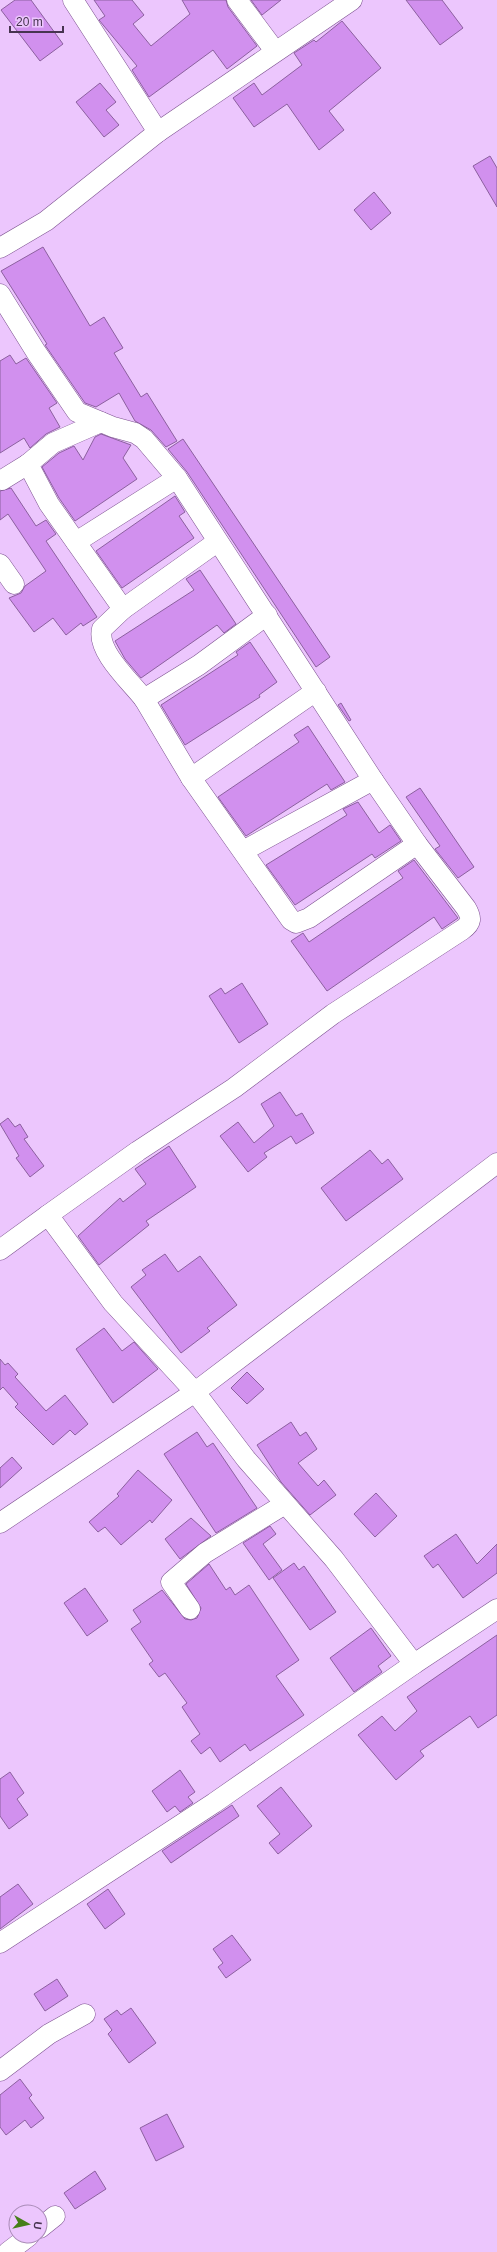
<svg xmlns="http://www.w3.org/2000/svg" width="497" height="2252" viewBox="0 0 497 2252" font-family="Helvetica,sans-serif">
  <style>
    .building { fill: #d190ee; stroke: #8c609f }
    .lines { fill: none; stroke-linecap: round; stroke-linejoin: round }
    .minor-casing { stroke: #7e5491; stroke-width: 21 }
    .minor { stroke: #fff; stroke-width: 20 }
  </style>
  <rect width="100%" height="100%" fill="#ecc6fd"/>
  <g class="building">
    <path d="M15,0H31L63,44L40,61L1,10Z"/>
    <path d="M94,0H132L144,15L133,24L151,46L190,14L182,0H226L228,7L257,46L227,69L213,50L149,97L132,70L137,66L99,20L105,16Z"/>
    <path d="M251,0H281L262,15Z"/>
    <path d="M406,0H442L463,28L440,45Z"/>
    <path d="M342,21L381,68L329,111L344,130L319,150L287,104L254,127L233,98L254,83L262,95L302,65L294,53L314,40L316,42Z"/>
    <path d="M100,83L116,102L106,110L119,125L104,137L76,102Z"/>
    <path d="M490,156L497,168V207L473,166Z"/>
    <path d="M374,192L391,213L371,230L354,210Z"/>
    <path d="M43,247L90,326L104,317L123,348L114,353L141,397L147,393L177,441L166,447L151,430L135,421L119,393L96,407L85,403L45,345L47,344L1,271Z"/>
    <path d="M10,355L16,364L26,358L57,403L49,408L60,427L46,434L30,448L24,438L0,453V361Z"/>
    <path d="M101,434L131,445L123,458L137,479L75,521L59,498L42,467L59,453L74,446L83,460L95,437Z"/>
    <path d="M183,439L330,657L316,667L187,472L168,449Z"/>
    <path d="M11,488L36,526L46,520L56,534L46,541L97,617L83,626L81,623L66,635L53,618L34,632L9,598L21,593L25,586L46,571L8,514L0,520V491Z"/>
    <path d="M175,496L185,512L179,516L194,538L122,588L96,551Z"/>
    <path d="M200,570L236,624L224,633L217,625L141,678L125,659L115,641L194,590L186,579Z"/>
    <path d="M250,642L277,682L259,695L260,697L185,745L161,705L238,655L236,652Z"/>
    <path d="M341,703L351,720L349,721L338,705Z"/>
    <path d="M308,726L345,782L331,790L327,784L246,836L218,797L299,742L294,735Z"/>
    <path d="M420,788L474,867L458,878L435,849L440,846L406,797Z"/>
    <path d="M358,802L379,833L390,825L401,841L375,858L372,854L295,905L266,865L347,815L343,809Z"/>
    <path d="M414,860L458,918L442,929L434,917L327,991L291,941L303,933L309,942L403,878L398,871Z"/>
    <path d="M242,983L268,1024L239,1043L209,996L221,988L225,994Z"/>
    <path d="M280,1092L296,1116L302,1113L314,1133L296,1144L291,1136L264,1153L267,1157L248,1172L220,1136L238,1122L254,1143L274,1126L261,1104Z"/>
    <path d="M8,1118L15,1127L20,1124L28,1137L24,1139L44,1166L30,1177L16,1158L19,1156L0,1124Z"/>
    <path d="M169,1146L196,1187L146,1221L149,1225L99,1265L78,1236L120,1198L123,1202L146,1184L135,1169Z"/>
    <path d="M370,1150L382,1164L388,1159L403,1179L346,1221L321,1188Z"/>
    <path d="M165,1254L178,1272L200,1256L237,1305L207,1328L210,1331L181,1353L131,1287L146,1275L142,1270Z"/>
    <path d="M104,1328L122,1351L134,1342L158,1369L113,1403L76,1349Z"/>
    <path d="M0,1359L5,1365L8,1363L18,1374L15,1377L46,1411L65,1395L88,1424L75,1435L70,1430L53,1445L15,1407L18,1404L3,1387L0,1390Z"/>
    <path d="M247,1372L264,1389L247,1404L231,1388Z"/>
    <path d="M291,1422L300,1436L306,1432L317,1449L298,1463L318,1486L324,1480L336,1495L310,1515L281,1482L257,1445Z"/>
    <path d="M197,1432L207,1447L213,1443L257,1508L216,1533L164,1454Z"/>
    <path d="M12,1457L22,1468L0,1488V1468Z"/>
    <path d="M138,1470L172,1500L152,1523L150,1520L121,1545L105,1527L98,1532L89,1522L119,1496L117,1494Z"/>
    <path d="M376,1493L397,1516L375,1537L354,1514Z"/>
    <path d="M191,1518L211,1536L180,1559L165,1539Z"/>
    <path d="M270,1526L276,1534L263,1544L282,1570L269,1580L243,1543Z"/>
    <path d="M456,1534L477,1564L497,1544V1573L463,1598L438,1564L433,1568L424,1556Z"/>
    <path d="M294,1563L299,1570L304,1566L336,1612L310,1630L273,1578Z"/>
    <path d="M209,1564L226,1590L230,1587L235,1595L249,1585L299,1660L276,1676L304,1715L250,1751L245,1744L220,1762L210,1747L201,1754L191,1741L200,1734L182,1707L187,1703L165,1673L159,1677L149,1664L153,1661L131,1629L141,1622L133,1610L162,1590L185,1619L191,1620L197,1618L201,1608L186,1584Z"/>
    <path d="M85,1588L108,1621L87,1636L64,1603Z"/>
    <path d="M371,1628L391,1656L378,1666L382,1672L354,1692L330,1658Z"/>
    <path d="M497,1635V1715L478,1728L470,1716L420,1751L424,1756L396,1780L358,1735L382,1716L395,1731L417,1711L407,1697Z"/>
    <path d="M180,1770L195,1792L188,1797L193,1803L180,1812L175,1806L167,1812L152,1791Z"/>
    <path d="M10,1772L24,1793L17,1799L28,1815L9,1829L0,1816V1779Z"/>
    <path d="M281,1787L312,1826L278,1854L269,1843L280,1834L257,1806Z"/>
    <path d="M232,1805L239,1816L171,1863L162,1851Z"/>
    <path d="M18,1884L33,1904L0,1929V1897Z"/>
    <path d="M108,1889L125,1914L105,1929L87,1904Z"/>
    <path d="M232,1935L251,1960L226,1978L218,1967L223,1963L213,1949Z"/>
    <path d="M57,1979L68,1996L45,2011L34,1994Z"/>
    <path d="M131,2008L156,2043L129,2063L108,2034L112,2030L104,2019L117,2010L121,2015Z"/>
    <path d="M20,2079L32,2095L29,2098L44,2118L31,2128L25,2120L6,2135L0,2127V2095Z"/>
    <path d="M167,2114L184,2147L156,2161L140,2128Z"/>
    <path d="M95,2171L106,2189L75,2209L64,2193Z"/>
  </g>
  <g class="lines">
    <g class="minor-casing">
      <g id="minor">
        <path d="M73,0L158,132"/>
        <path d="M237,0L275,51"/>
        <path d="M0,248L46,221L158,132L352,0"/>
        <path d="M0,294L36,352L77,412L113,427L135,433L144,439L177,478L373,780L417,844L466,908C472,918 472,923 462,930L333,1014L234,1088L138,1151L48,1215"/>
        <path d="M101,422L53,443L28,464L49,504L123,609"/>
        <path d="M2,480L28,464"/>
        <path d="M76,542L177,478"/>
        <path d="M217,542L123,609L102,629C96,651 131,682 144,699L199,665L267,615"/>
        <path d="M0,564L14,584"/>
        <path d="M144,699L191,778L291,920L296,923L309,918L417,844"/>
        <path d="M191,778L316,691"/>
        <path d="M243,851L373,780"/>
        <path d="M0,1250L48,1215L113,1303L195,1392L246,1459L334,1559L414,1664"/>
        <path d="M0,1523L195,1392L497,1163"/>
        <path d="M190,1609L171,1582L205,1553L285,1504"/>
        <path d="M0,1943L214,1803L414,1664L497,1609"/>
        <path d="M0,2071L49,2034L85,2014"/>
        <path d="M40,2228L55,2216"/>
        <path d="M8,2252L29,2236"/>
      </g>
    </g>
    <use href="#minor" class="minor"/>
  </g>
  <g transform="translate(28 2224) rotate(98)"><circle r="19" fill="#ecc6fd" stroke="#aa8cb8"/>
  <path d="M0-3L7 15L0 10L-7 15Z" fill="#467f19"/>
  <text y="-6" font-size="11" font-weight="bold" text-anchor="middle" fill="#473450">U</text>
  </g>
  <path d="M10 26v6h53v-6" fill="none" stroke="#473450" stroke-width="2"/>
  <text x="16" y="26" font-size="12" fill="#473450" stroke="#ecc6fd" stroke-width="3" paint-order="stroke">20 m</text>
</svg>
